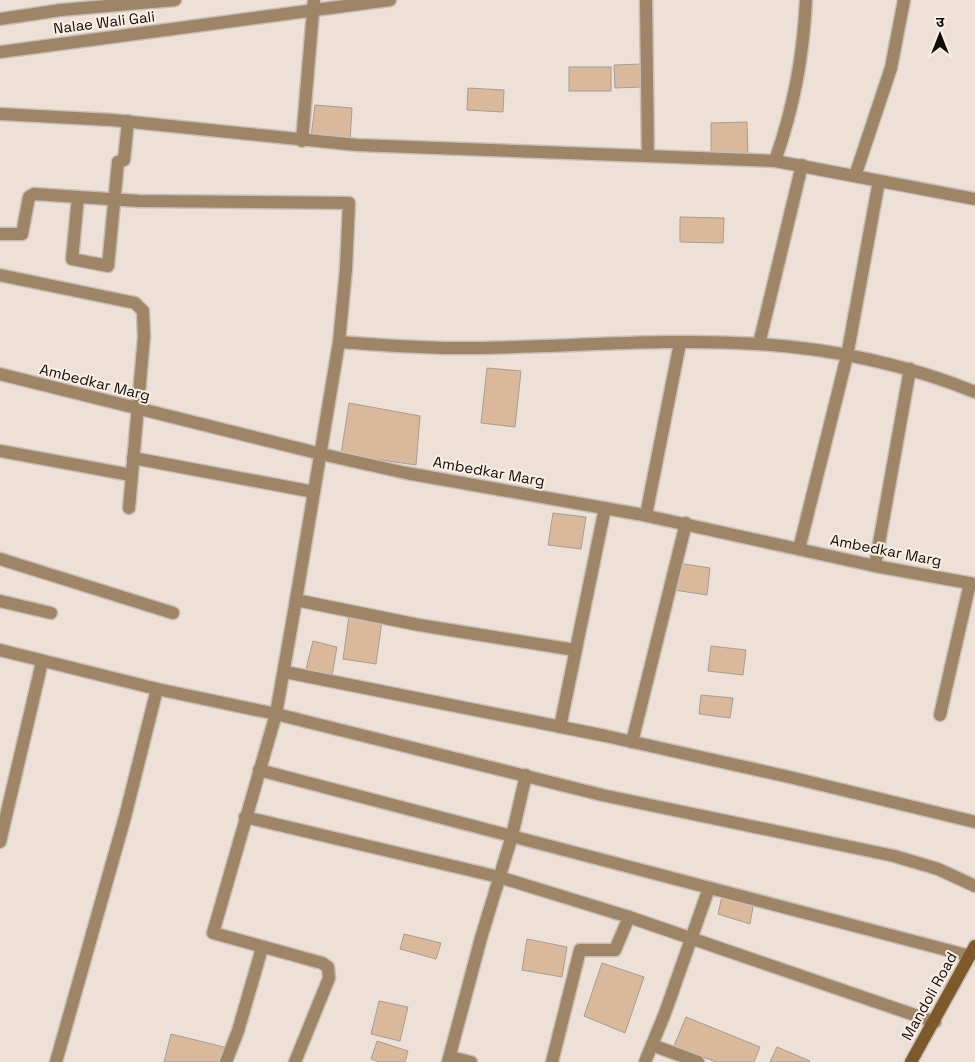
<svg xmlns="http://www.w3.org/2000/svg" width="975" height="1062" viewBox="0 0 975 1062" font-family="'Space Grotesk','Noto Sans Devanagari',sans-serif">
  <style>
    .building { fill: #dab89b; stroke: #a79c93 }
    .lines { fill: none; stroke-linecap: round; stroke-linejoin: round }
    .street-casing { stroke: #cabfb6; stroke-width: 15 }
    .secondary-casing { stroke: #cabfb6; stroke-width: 15 }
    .street { stroke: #9f8568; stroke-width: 12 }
    .secondary { stroke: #7d582b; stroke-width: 12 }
    .labels { text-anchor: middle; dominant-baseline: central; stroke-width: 4; stroke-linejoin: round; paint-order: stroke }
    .street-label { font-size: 15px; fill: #110d0a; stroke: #fbeee4 }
  </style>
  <rect width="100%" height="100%" fill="#ede1d7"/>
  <g class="building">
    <path d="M641,64L643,87L615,88L614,65Z"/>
    <rect x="569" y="67" width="42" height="24"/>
    <path d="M468,88L504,90L503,112L467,110Z"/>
    <path d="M315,105L352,108L350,141L311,137Z"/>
    <path d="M747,122L748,156H711V123Z"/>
    <path d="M680,217L724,218L723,243L680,242Z"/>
    <path d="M487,368L521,371L515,427L481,423Z"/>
    <path d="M349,403L420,416L416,465L341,454Z"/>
    <path d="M553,513L586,517L581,549L548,545Z"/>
    <path d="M678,563L710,568L707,595L674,590Z"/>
    <path d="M349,616L382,621L376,664L343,659Z"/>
    <path d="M313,641L337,647L332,676L305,673Z"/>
    <path d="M711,646L746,650L743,675L708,671Z"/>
    <path d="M701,695L733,698L730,718L699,714Z"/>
    <path d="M722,896L754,901L750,924L718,914Z"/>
    <path d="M404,934L441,943L436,959L400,949Z"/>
    <path d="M527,939L567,947L562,977L522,970Z"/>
    <path d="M602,963L644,977L625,1033L584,1016Z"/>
    <path d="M379,1001L408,1007L400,1041L371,1034Z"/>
    <path d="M686,1017L760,1047L754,1062H716L674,1046Z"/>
    <path d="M171,1034L224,1047L221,1062H164Z"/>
    <path d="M377,1041L408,1051L405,1062H379L371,1059Z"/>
    <path d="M777,1047L810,1061L809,1062H770Z"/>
  </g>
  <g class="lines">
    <g class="street-casing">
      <g id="street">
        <path d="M646,0L648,156"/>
        <path d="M0,19L61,10L175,0"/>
        <path d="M0,52L390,0"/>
        <path d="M0,114L112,120L357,145L775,161L975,199"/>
        <path d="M302,141L314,0"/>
        <path d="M775,161C794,106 803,58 806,0"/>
        <path d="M855,176L891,68L904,0"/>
        <path d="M78,197L72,259L108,266L118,162L124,160L128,121"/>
        <path d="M0,234H22L29,197L34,194L139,201L349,203L346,269L339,342L296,600"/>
        <path d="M0,275L135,303L143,311L144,337L129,508"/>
        <path d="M339,342C385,345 430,349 475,348C569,347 664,338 758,344C829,348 909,365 975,392"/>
        <path d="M759,344L802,165"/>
        <path d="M0,374L321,454L406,473L638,514L875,566L975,584"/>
        <path d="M0,451L131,475"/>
        <path d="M133,458L314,492"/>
        <path d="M646,515L680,343"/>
        <path d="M799,549L847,356L879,181"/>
        <path d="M0,559L173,613"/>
        <path d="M875,566L910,369"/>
        <path d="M0,601L51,613"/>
        <path d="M0,650L157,689L276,714L602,795L894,856L938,869L975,886"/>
        <path d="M285,672L606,736L785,776L975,822"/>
        <path d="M940,715L970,583"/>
        <path d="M560,727L605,508"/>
        <path d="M632,742L686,523"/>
        <path d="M259,770L970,956"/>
        <path d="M245,817L499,877L629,917L935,1022"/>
        <path d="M0,842L42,662"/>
        <path d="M652,1045L698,1062"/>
        <path d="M450,1057L471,1062"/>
        <path d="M56,1062L125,817L157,689"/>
        <path d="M226,1062L238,1031L262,948"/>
        <path d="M295,1062L329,978L328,967L322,963L213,933L276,714L296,600L419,625L575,650"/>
        <path d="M448,1062L481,938L512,836L526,775"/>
        <path d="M552,1062L580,950H615L629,917"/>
        <path d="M645,1062L665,1013L709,888"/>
      </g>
    </g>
    <g class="secondary-casing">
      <path id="secondary" d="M911,1062L975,946"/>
    </g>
    <use href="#street" class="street"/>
    <use href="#secondary" class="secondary"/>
  </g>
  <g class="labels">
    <g class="street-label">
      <text transform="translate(104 22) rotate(-7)">Nalae Wali Gali</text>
      <text transform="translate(95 382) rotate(14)">Ambedkar Marg</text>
      <text transform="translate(489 471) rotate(10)">Ambedkar Marg</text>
      <text transform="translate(886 550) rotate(11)">Ambedkar Marg</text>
      <text transform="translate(929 996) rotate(-61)">Mandoli Road</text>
    </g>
  </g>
  <g transform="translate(940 35)" stroke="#fbeee4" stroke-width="4" paint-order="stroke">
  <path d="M0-4L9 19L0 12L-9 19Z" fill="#110d0a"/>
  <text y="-8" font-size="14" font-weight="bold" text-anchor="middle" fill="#110d0a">उ</text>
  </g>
</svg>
